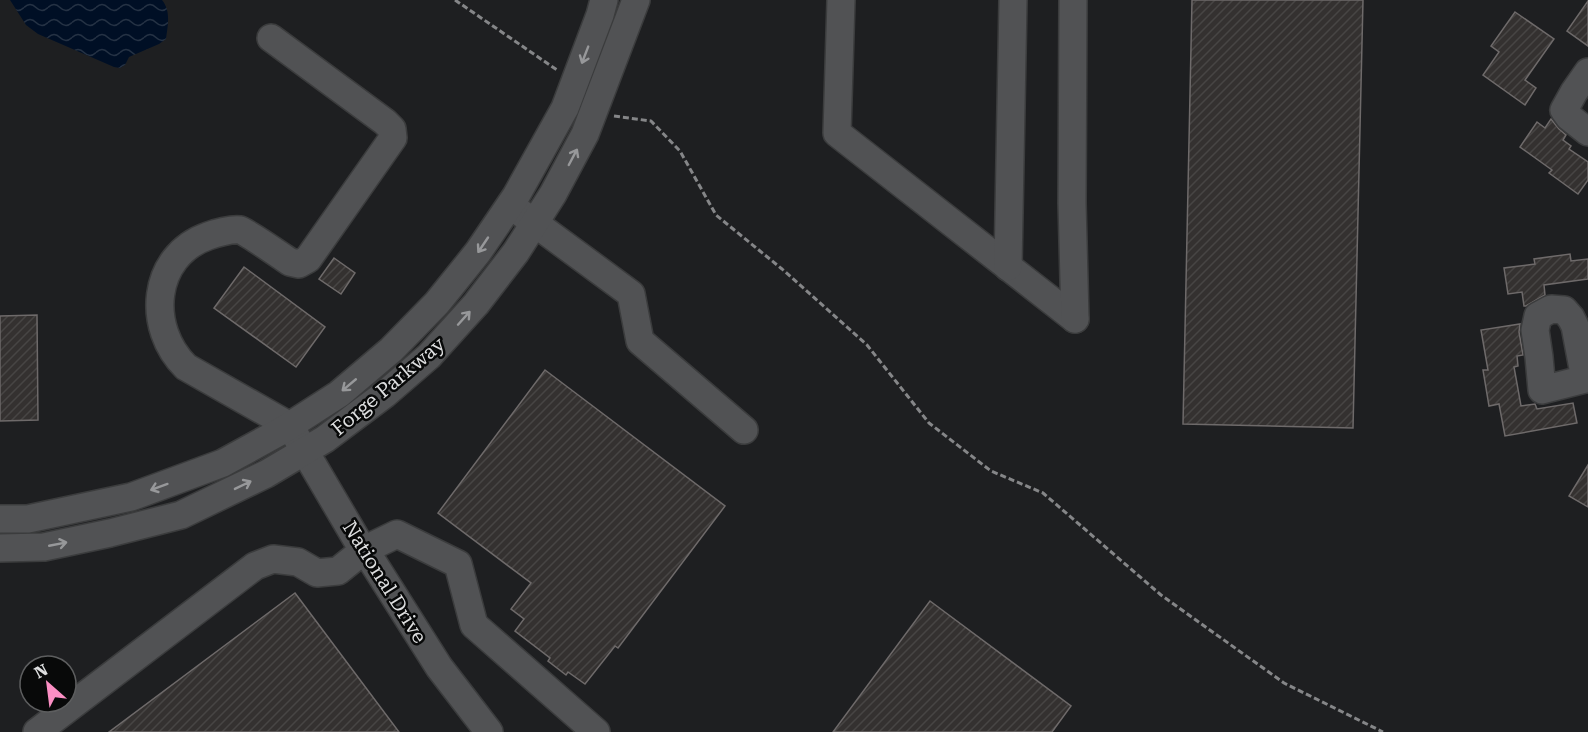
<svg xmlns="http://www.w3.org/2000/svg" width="1588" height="732" viewBox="0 0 1588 732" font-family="'Roboto Serif',serif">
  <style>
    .water { fill: url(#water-waves) }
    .building { fill: url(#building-hatch); stroke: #6e6a6a; stroke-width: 1.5 }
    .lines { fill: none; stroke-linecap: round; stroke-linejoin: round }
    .minor-casing { stroke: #3b3c3d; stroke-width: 30 }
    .path { stroke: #858688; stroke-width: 3; stroke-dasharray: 6 3; stroke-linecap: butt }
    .minor { stroke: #515254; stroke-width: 27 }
    .oneway { stroke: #97989a }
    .labels { text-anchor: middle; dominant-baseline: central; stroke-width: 5; stroke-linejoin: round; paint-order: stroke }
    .street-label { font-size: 20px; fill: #dddedf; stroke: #080909 }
  </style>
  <defs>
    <pattern id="water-waves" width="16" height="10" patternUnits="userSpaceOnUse" patternTransform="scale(1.5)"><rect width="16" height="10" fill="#000f25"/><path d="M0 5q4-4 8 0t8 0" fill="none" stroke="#253244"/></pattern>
    <pattern id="building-hatch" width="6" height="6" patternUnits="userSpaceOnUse" patternTransform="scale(1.5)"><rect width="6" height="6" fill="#343130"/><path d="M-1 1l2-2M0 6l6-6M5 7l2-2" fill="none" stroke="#474544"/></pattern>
  </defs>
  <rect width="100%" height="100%" fill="#1e1f21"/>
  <path class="water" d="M10,0H162C171,11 168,25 166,39L159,44L129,57L125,65L120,68L114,67L38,34L26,25Z"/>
  <g class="building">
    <path d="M1192,0H1363L1353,428L1183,424Z"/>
    <path d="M1588,1V46L1567,31Z"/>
    <path d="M1515,12L1554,39L1525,80L1536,88L1525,105L1483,75L1499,52L1491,46Z"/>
    <path d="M1551,119L1559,129L1566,135L1563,140L1571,146L1569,149L1588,162V180L1578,194L1549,173L1552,170L1520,147L1537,122L1545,128Z"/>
    <path d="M1570,254L1571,261L1588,259V279L1544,285L1545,295L1526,306H1524L1522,292L1508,294L1504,268L1535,264L1534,259Z"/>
    <path d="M334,258L355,273L341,294L319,279Z"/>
    <path d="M244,267L325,327L296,367L214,308Z"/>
    <path d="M37,315L38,420L0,421V316Z"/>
    <path d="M1520,324L1519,332L1523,355L1517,356L1518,366L1514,367L1521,406L1535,404L1537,409L1573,403L1577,423L1505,436L1499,404L1489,406L1483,370H1488L1481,330Z"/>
    <path d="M545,370L725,506L618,648L615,646L585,684L568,672L566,675L548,661L550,658L515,631L524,619L511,609L531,583L438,513Z"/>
    <path d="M1588,465V507L1569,496Z"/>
    <path d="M295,593L399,732H109Z"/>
    <path d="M930,601L1071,706L1052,732H833Z"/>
  </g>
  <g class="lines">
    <g class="minor-casing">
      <g id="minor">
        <path d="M841,0L837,133L1075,319"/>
        <path d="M1073,0L1072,203L1075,319"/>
        <path d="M271,38L385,122L392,129L393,138L308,259L299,264L290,262C281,256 247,232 240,230C231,229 216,233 208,236C151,256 146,328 186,367L290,426L367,557L372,561L439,667L489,732"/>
        <path d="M1588,72L1574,92L1564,110L1569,117L1588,132"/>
        <path d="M521,213L631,294L640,341L744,430"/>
        <path d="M1008,267L1013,0"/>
        <path d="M1585,379L1575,326L1571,318L1564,310L1551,309L1538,316L1535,330L1539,357L1542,390L1585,379H1588"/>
        <path d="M0,519H28L131,497L223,463L283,430L339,394L391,350L437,303L478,252L516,196L565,108L600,15L604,0"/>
        <path d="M0,548L44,547L110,533L181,515L266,474L325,439L385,394L429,356L476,304L516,252L553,194L585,134L636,0"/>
        <path d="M37,732L255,566L273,559L298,562L317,573L338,571L364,550L397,534L458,564L474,625L596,732"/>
      </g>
    </g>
    <g class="path">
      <path d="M455,0L557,70"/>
      <path d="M614,116L651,121L680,151L716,215L782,269L867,345L929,423L991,471L1043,493L1161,595L1284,683L1383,732"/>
    </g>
    <use href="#minor" class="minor"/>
  </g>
  <defs><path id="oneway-shaft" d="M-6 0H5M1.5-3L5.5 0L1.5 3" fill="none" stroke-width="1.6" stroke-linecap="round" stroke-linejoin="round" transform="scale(1.5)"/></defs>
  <g class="oneway">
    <use href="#oneway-shaft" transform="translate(585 55) rotate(111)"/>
    <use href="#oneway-shaft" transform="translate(573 157) rotate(-62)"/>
    <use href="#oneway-shaft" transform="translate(483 245) rotate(124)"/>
    <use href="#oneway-shaft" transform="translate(464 318) rotate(-48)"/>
    <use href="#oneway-shaft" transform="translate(349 385) rotate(140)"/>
    <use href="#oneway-shaft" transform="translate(243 485) rotate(-26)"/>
    <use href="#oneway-shaft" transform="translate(159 487) rotate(160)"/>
    <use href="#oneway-shaft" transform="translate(58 544) rotate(-11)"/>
  </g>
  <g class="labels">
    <g class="street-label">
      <text transform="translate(388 386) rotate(-40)">Forge Parkway</text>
      <text transform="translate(385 582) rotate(58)">National Drive</text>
    </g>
  </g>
  <g transform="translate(48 684) rotate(332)"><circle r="28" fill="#080909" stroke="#5d5e5f" stroke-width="1.5"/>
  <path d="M0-4.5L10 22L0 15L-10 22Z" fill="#fb8fc4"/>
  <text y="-9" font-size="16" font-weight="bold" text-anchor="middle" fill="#dddedf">N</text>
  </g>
</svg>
